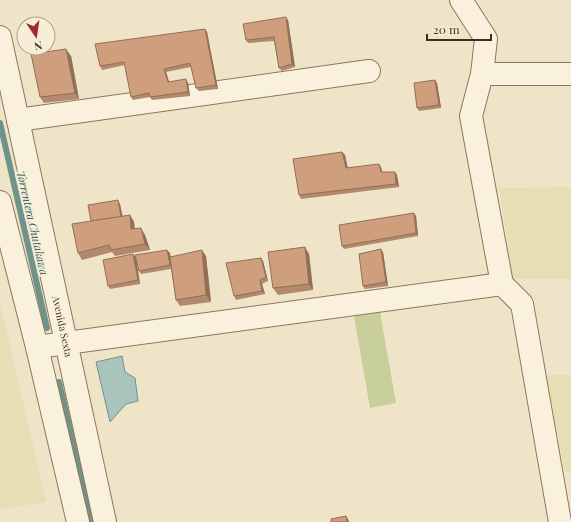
<svg xmlns="http://www.w3.org/2000/svg" width="571" height="522" viewBox="0 0 571 522" font-family="'Playfair Display',serif">
  <style>
    .farmland { fill: #e6deb5 }
    .green { fill: #c9cf9b }
    .water { fill: #a9c4bc; stroke: #6f938a }
    .lines { fill: none; stroke-linecap: round; stroke-linejoin: round }
    .stream { stroke: #6f938a; stroke-width: 6 }
    .minor-casing { stroke: #8d765c; stroke-width: 24 }
    .minor { stroke: #faf1dc; stroke-width: 22 }
    .wall { fill: #b2896c }
    .shaded-wall { fill: #916f58 }
    .building { fill: #cf9f7d; stroke: #916f58 }
    .labels { text-anchor: middle; dominant-baseline: central; stroke-width: 4; stroke-linejoin: round; paint-order: stroke }
    .street-label { font-size: 10px; fill: #3d2e20; stroke: #f7eed8 }
    .water-label { font-size: 11px; font-style: italic; fill: #2f5d5a; stroke: #f7eed8 }
  </style>
  <rect width="100%" height="100%" fill="#f0e4c8"/>
  <g class="farmland">
    <path d="M571,187V279H513L499,188Z"/>
    <path d="M0,302L46,502L0,509Z"/>
    <path d="M546,375H571V472H565Z"/>
  </g>
  <path class="green" d="M380,312L396,403L370,408L354,316Z"/>
  <path class="water" d="M122,356L125,372L135,378L138,401L126,404L110,422L96,362Z"/>
  <g class="lines">
    <g class="stream">
      <path d="M0,123L47,328"/>
      <path d="M59,382L91,522"/>
    </g>
    <g class="minor-casing">
      <g id="minor">
        <path d="M461,0L486,39L482,74L471,116L502,284L522,304L560,522"/>
        <path id="s1" d="M0,37L105,522"/>
        <path d="M482,74H571"/>
        <path d="M18,120L369,71"/>
        <path d="M0,202L37,347L78,522"/>
        <path d="M37,347L502,284"/>
      </g>
    </g>
    <use href="#minor" class="minor"/>
  </g>
  <g class="wall">
    <path d="M288,20L295,67L282,71L279,68L274,41L248,43L246,40Z"/>
    <path d="M205,29L207,32L218,89L199,91L196,88L191,67L166,72L169,82L188,83L190,96L152,100L150,97L133,100L131,97L125,65L102,70L100,66Z"/>
    <path d="M71,56L79,99L44,103L40,97Z"/>
    <path d="M435,80L437,83L441,108L419,111L417,108Z"/>
    <path d="M342,152L345,155L348,168L381,167L382,172H395L397,175L399,187L301,199L299,195Z"/>
    <path d="M120,204L123,217L130,215L134,222L135,229L145,235L150,250L115,256L112,252L82,260L78,253L91,221Z"/>
    <path d="M416,216L418,236L344,249L342,246Z"/>
    <path d="M383,252L388,286L365,289L363,286Z"/>
    <path d="M170,253V256H206L211,302L180,306L176,300L171,269L141,274L139,271Z"/>
    <path d="M133,254L136,258L140,284L110,289L108,286Z"/>
    <path d="M309,254L313,290L278,295L273,288Z"/>
    <path d="M261,258L263,261L268,281L262,284L265,294L236,300L234,296Z"/>
  </g>
  <g class="shaded-wall">
    <path d="M286,17L288,20L295,67L292,64Z"/>
    <path d="M205,29L207,32L218,89L216,85Z"/>
    <path d="M66,49L71,56L79,99L75,93Z"/>
    <path d="M164,69L166,72L170,85L168,82Z"/>
    <path d="M186,79L188,83L190,96L188,92Z"/>
    <path d="M435,80L437,83L441,108L439,105Z"/>
    <path d="M342,152L345,155L348,171L346,168Z"/>
    <path d="M379,164L381,167L383,176L381,172Z"/>
    <path d="M395,172L397,175L399,187L396,184Z"/>
    <path d="M118,200L120,204L123,221L121,218Z"/>
    <path d="M414,213L416,216L418,236L416,233Z"/>
    <path d="M130,215L134,222L135,236L131,229Z"/>
    <path d="M141,228L145,235L150,250L145,244Z"/>
    <path d="M305,247L309,254L313,290L309,284Z"/>
    <path d="M381,249L383,252L388,286L386,282Z"/>
    <path d="M167,250L170,253L173,269L170,265Z"/>
    <path d="M202,250L206,256L211,302L206,295Z"/>
    <path d="M133,254L136,258L140,284L138,280Z"/>
    <path d="M261,258L263,261L268,281L266,277Z"/>
    <path d="M260,280L262,284L265,294L262,291Z"/>
    <path d="M346,516L348,519L349,522H347Z"/>
  </g>
  <g class="building">
    <path d="M286,17L292,64L279,68L274,37L246,40L243,24Z"/>
    <path d="M205,29L216,85L196,88L190,63L164,69L168,82L186,79L188,92L150,97L149,93L131,97L124,62L100,66L95,44Z"/>
    <path d="M66,49L75,93L40,97L31,54Z"/>
    <path d="M435,80L439,105L417,108L414,83Z"/>
    <path d="M342,152L346,168L379,164L381,172H395L396,184L299,195L293,159Z"/>
    <path d="M118,200L121,217L91,221L88,205Z"/>
    <path d="M414,213L416,233L342,246L339,225Z"/>
    <path d="M130,215L131,229L141,228L145,244L111,250L109,245L78,253L72,224Z"/>
    <path d="M305,247L309,284L273,288L268,252Z"/>
    <path d="M381,249L386,282L363,286L359,254Z"/>
    <path d="M167,250L170,265L139,271L135,255Z"/>
    <path d="M202,250L206,295L176,300L170,257Z"/>
    <path d="M133,254L138,280L108,286L103,260Z"/>
    <path d="M261,258L266,277L260,280L262,291L234,296L226,263Z"/>
    <path d="M346,516L347,522H331V519Z"/>
  </g>
  <g class="labels">
    <g class="street-label">
      <text stroke="none"><textPath href="#s1" startOffset="296">Avenida Sexta</textPath></text>
    </g>
    <g class="water-label">
      <text transform="translate(33 223) rotate(77)">Torrentera Chutakawa</text>
    </g>
  </g>
  <g transform="translate(36 36) rotate(167)"><circle r="19" fill="#f7eed8" stroke="#ada18e"/>
  <path d="M0-3L7 15L0 10L-7 15Z" fill="#9e2a2b"/>
  <text y="-6" font-size="11" font-weight="bold" text-anchor="middle" fill="#3d2e20">N</text>
  </g>
  <path d="M427 34v6h64v-6" fill="none" stroke="#3d2e20" stroke-width="2"/>
  <text x="433" y="34" font-size="12" fill="#3d2e20" stroke="#f7eed8" stroke-width="3" paint-order="stroke">20 m</text>
</svg>
